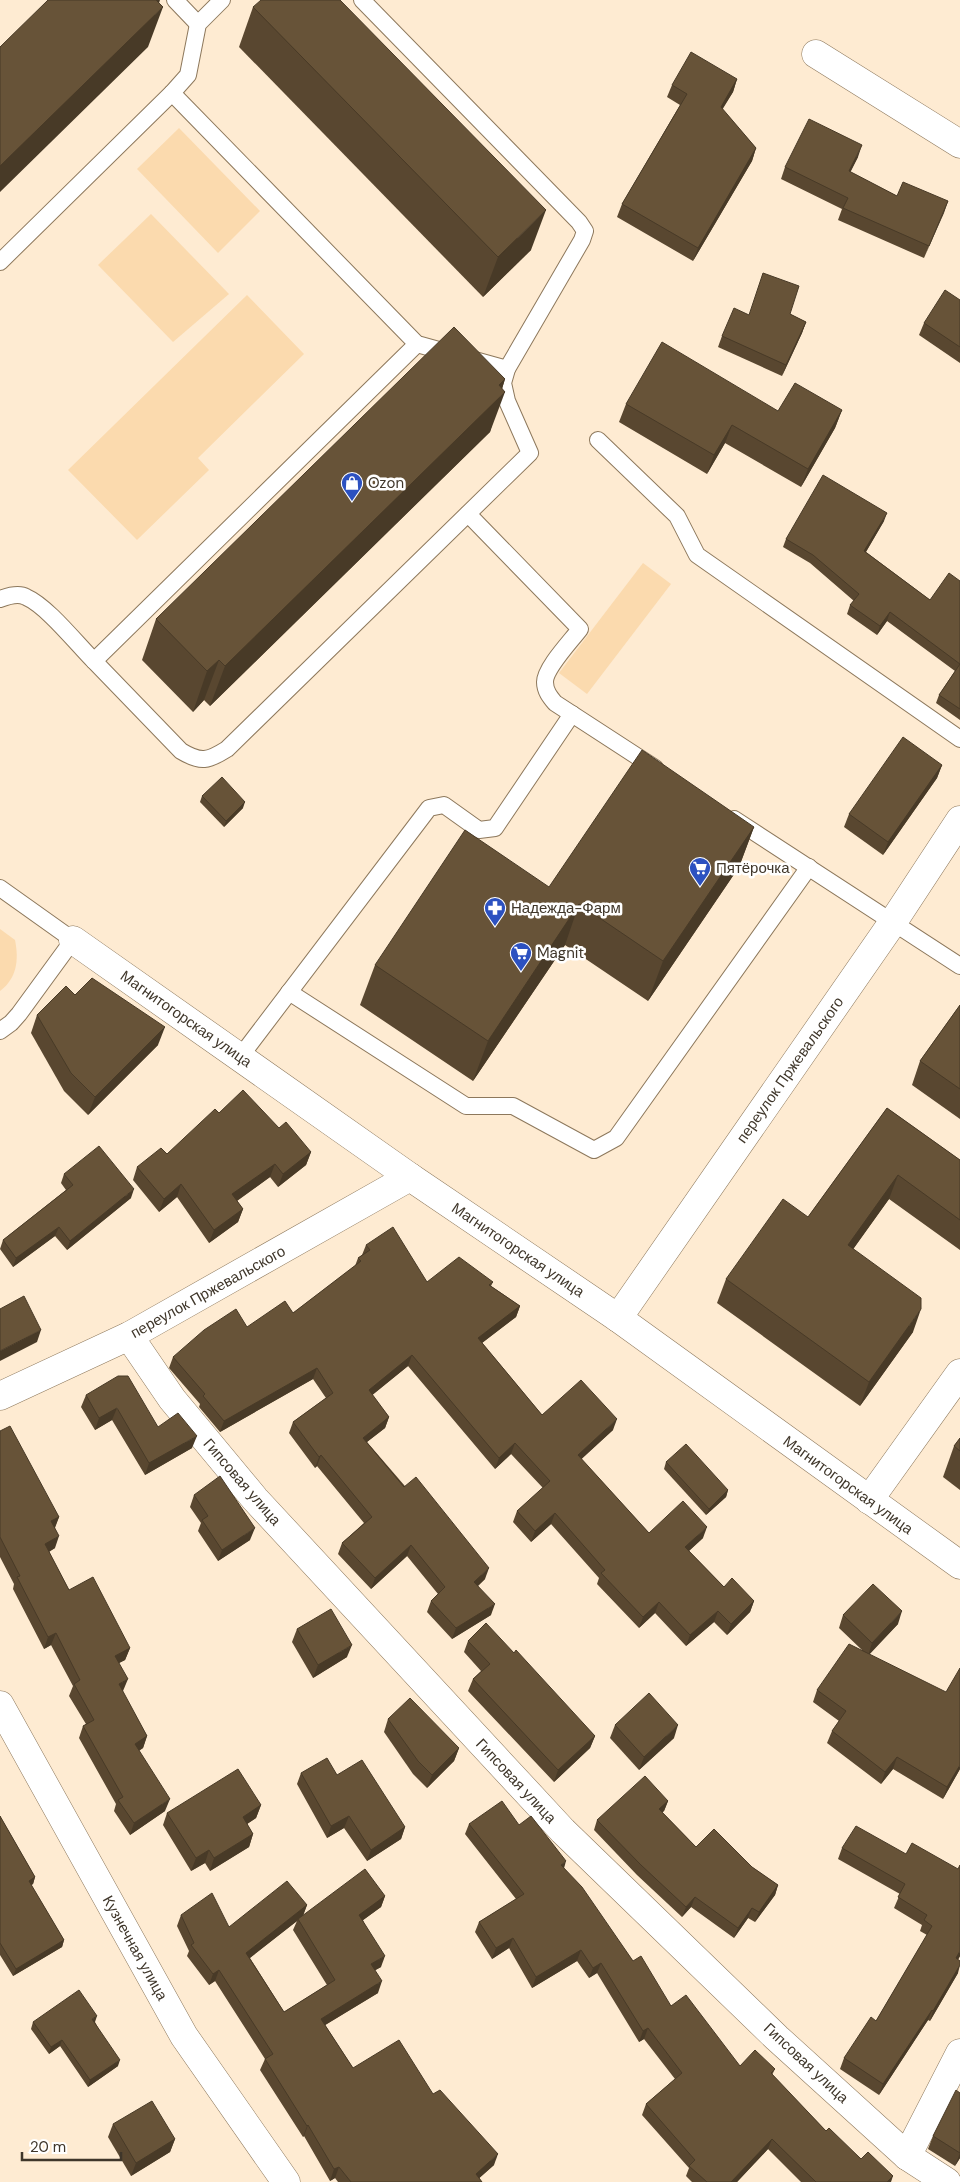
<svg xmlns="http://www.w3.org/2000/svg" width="960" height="2182" viewBox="0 0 960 2182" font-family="'DM Sans',sans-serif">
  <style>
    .green { fill: #fbdaae }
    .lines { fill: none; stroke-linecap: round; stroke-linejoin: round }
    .service-casing { stroke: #8d785c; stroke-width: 18 }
    .minor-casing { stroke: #8d785c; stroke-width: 29 }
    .primary-casing { stroke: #8d785c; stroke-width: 29 }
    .service { stroke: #fff; stroke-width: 16 }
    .minor { stroke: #fff; stroke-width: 28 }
    .primary { stroke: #fff; stroke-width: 28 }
    .wall { fill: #594730; fill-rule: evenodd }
    .shaded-wall { fill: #483a27 }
    .building { fill: #675338; stroke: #483a27 }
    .labels { text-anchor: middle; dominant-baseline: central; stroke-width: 5; stroke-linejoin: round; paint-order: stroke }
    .poi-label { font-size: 15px; fill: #3f362a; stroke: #fff; text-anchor: start }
    .street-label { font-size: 15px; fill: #3f362a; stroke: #fff }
  </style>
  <rect width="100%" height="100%" fill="#feebd2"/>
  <g class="green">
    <path d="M179,128L260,211L218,253L137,169Z"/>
    <path d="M151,214L229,294L173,342L98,265Z"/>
    <path d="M247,295L304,354L198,458L209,470L137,540L68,470Z"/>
    <path d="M643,563L671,584L587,694L559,673Z"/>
    <path d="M0,929L15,940C19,960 17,978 0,991Z"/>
  </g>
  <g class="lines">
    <g class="service-casing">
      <g id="service">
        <path d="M175,0L198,24"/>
        <path d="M172,93L188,75L198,24L222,0"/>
        <path d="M0,262L172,93L417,344L507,369"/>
        <path d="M598,440L677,516L697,555L960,739"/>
        <path d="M468,514L580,629C571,641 545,668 545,682C545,691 550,697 555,703L655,768"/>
        <path d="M0,599C8,596 19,593 26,597C47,606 77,644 94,661L417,344"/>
        <path d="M94,661L181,751C201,763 208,761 227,749L530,453L507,401L503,383L507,369L582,240L585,231L579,222L362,0"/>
        <path d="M734,819L960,966"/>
        <path d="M0,888L73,940L19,1014L11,1023L0,1031"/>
        <path d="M289,992L466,1106H513L594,1150L616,1138L809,867"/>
        <path d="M240,1057L429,808L444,805L479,830L495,828L572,714"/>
      </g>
    </g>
    <g class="minor-casing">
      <g id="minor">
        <path d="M816,54L960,144"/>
        <path d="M73,940L410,1177"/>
        <path d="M129,1336L172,1399L255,1499L563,1831L777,2038L907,2156L947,2182"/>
        <path d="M869,1500L960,1373"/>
        <path d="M907,2156L960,2053"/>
      </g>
    </g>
    <g class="primary-casing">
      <g id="primary">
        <path d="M618,1318L893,922L960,820"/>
        <path d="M0,1396L129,1336L410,1177L618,1318L960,1565"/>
        <path d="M0,1705L184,2036L286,2182"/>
      </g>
    </g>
    <use href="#service" class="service"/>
    <use href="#minor" class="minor"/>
    <use href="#primary" class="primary"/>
  </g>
  <g class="wall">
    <path d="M253,7L531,250L483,297L239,47Z"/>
    <path d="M737,79L733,92L722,109L756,148L752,161L693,261L617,217L622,204L680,105L667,97L672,85Z"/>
    <path d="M858,157L850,172L897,196L948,201L924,258L838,220L842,209L781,179L785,167Z"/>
    <path d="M960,300V363L919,335L924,323Z"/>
    <path d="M790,314L806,322L802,333L782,376L718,347L722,336L749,315Z"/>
    <path d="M505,379L502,389L490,432L210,706L204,700L193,712L142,660L156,619Z"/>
    <path d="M626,404L778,411L842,410L835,428L801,487L725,443L707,474L619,422Z"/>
    <path d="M884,521L866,552L930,600L960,581V720L936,703L939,695L955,671L887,621L877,635L847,614L850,605L854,601L810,563L783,547L786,539Z"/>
    <path d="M942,765L937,778L883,855L844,827L849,814Z"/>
    <path d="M202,796L243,808L224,827L200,802Z"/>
    <path d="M754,827L739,867L648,1001L565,945L473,1081L360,1005L375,965L549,887Z"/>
    <path d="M75,995L158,1045L88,1115L64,1091L31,1033L37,1015Z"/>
    <path d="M960,1005V1119L912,1085L920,1061Z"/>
    <path d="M887,1108L960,1160V1250L889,1199L853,1249L913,1332L860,1406L717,1303L726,1279L808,1217Z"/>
    <path d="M219,1113L279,1128L311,1152L306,1165L278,1187L270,1177L237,1201L243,1209L238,1222L209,1243L177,1197L159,1212L133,1180L137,1167L167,1154Z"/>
    <path d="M64,1174L131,1198L67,1250L55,1236L13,1267L0,1249L3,1240L66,1190L61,1183Z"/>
    <path d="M366,1245L427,1282H493L491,1286L520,1306L516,1317L482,1343L542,1415L613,1430L581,1459L649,1533L703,1538L689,1551L724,1587L754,1601L750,1612L727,1635L714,1622L686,1646L655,1613L639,1628L597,1584L599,1578L551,1524L531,1542L513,1522L517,1511L543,1488L511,1454L495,1469L408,1366L372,1395L389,1417L385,1428L367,1442L485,1579L478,1586L491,1615L452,1639L427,1612L431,1601L438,1594L407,1556L371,1589L338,1554L342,1543L364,1523L317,1466L315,1468L289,1433L293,1422L326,1398L313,1379L220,1432L199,1407L200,1404L169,1368L173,1357L247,1327L293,1313L355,1266L358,1258L362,1255Z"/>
    <path d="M86,1395L158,1427L192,1448L145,1475L112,1420L95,1430L81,1407Z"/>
    <path d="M0,1431L59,1517L55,1528V1548L49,1552L69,1590L130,1648L125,1660L119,1663L123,1691H122L147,1736L143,1748L139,1751L165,1811L130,1835L114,1811L116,1804L79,1738L83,1726L86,1724L69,1696L73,1686L51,1645L44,1649L13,1589L14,1584L0,1557Z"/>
    <path d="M960,1438V1490L943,1477L954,1446Z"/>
    <path d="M666,1462L728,1490L726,1497L706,1515L664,1469Z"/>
    <path d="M194,1495L250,1540L218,1561L198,1531L201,1523L190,1507Z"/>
    <path d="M843,1615L898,1624L869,1654L960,1769L943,1799L893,1769L881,1784L827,1743L832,1731L839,1721L813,1702L817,1690L862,1650L839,1628Z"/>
    <path d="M297,1629L347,1657L313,1678L292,1642Z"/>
    <path d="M468,1641L514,1653L595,1736L590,1748L554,1782L468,1691L473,1679L481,1671L464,1652Z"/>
    <path d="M388,1719L459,1748L454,1761L427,1788L413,1774L384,1732Z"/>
    <path d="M615,1725L674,1738L639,1770L610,1738Z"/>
    <path d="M301,1773L337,1775L405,1827L401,1839L367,1861L344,1828L327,1838L297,1784Z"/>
    <path d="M668,1801L664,1811L662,1812L696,1847L752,1867L778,1885L775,1895L755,1922L748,1918L734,1938L691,1907L682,1917L637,1875L594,1830L597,1820Z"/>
    <path d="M261,1805L256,1818L247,1824L253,1834L249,1847L210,1871L205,1863L191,1871L163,1825L167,1813Z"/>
    <path d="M0,1816L35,1877L33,1884L31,1885L64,1940L62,1947L13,1976L0,1955Z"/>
    <path d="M469,1824L519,1825L564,1868L633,1961L671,2006L740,2066L775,2069L772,2075L826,2131L891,2182H801L768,2149L737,2182H692L686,2176L689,2168L642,2115L646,2104L675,2079L644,2039L639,2042L597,1973L589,1978L577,1961L532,1988L509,1948L492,1959L475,1932L479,1922L516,1899L465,1834Z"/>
    <path d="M842,1848L906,1854L960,1956L958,1960V1973L930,2021L928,2020L879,2095L840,2069L844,2058L876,2021L927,1935L920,1931L922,1925L894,1908L900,1894L838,1859Z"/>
    <path d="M385,1896L381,1907L363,1920L381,1967L375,1970L378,1993L325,2025L353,2068L433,2094L494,2165L479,2178L482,2182H338L335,2178L330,2181L304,2136L303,2137L260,2070L265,2059L215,1981L209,1985L187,1956L189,1951L177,1926L181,1915L229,1927L307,1905L303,1915ZM297,1921L293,1930L327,1985L284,2012L250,1958Z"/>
    <path d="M33,2022H95L118,2066L88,2087L60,2046L49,2054L31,2029Z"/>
    <path d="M960,2093V2158L955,2166L928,2149L933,2136Z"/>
    <path d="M113,2124L175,2139L170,2152L131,2176L108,2137Z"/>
  </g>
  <g class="shaded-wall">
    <path d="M154,0H160L155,15L163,7L148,47L0,192V166Z"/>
    <path d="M737,79L733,92L716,120L721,107Z"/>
    <path d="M862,145L858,157L845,183L849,171Z"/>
    <path d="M756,148L752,161L693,261L698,248Z"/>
    <path d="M948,201L944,213L924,258L929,246Z"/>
    <path d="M546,210L531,250L483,297L498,257Z"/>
    <path d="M806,322L802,333L782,376L786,365Z"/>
    <path d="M505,379L499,398L505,392L490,432L210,706L225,666Z"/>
    <path d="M842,410L835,428L801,487L808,469Z"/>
    <path d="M732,425L725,443L707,474L714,455Z"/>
    <path d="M887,513L884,521L861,560L864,551Z"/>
    <path d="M890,612L887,621L877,635L880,626Z"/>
    <path d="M219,660L204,700L193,712L207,671Z"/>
    <path d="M942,765L937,778L883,855L888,842Z"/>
    <path d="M245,802L243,808L224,827L226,821Z"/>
    <path d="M754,827L739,867L648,1001L663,961Z"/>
    <path d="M579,904L565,945L473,1081L488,1041Z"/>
    <path d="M165,1027L158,1045L88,1115L95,1097Z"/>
    <path d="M311,1152L306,1165L278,1187L283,1174Z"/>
    <path d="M275,1164L270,1177L228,1207L232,1194Z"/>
    <path d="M898,1175L889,1199L839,1269L848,1245Z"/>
    <path d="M181,1184L177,1197L159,1212L164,1199Z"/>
    <path d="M134,1189L131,1198L67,1250L70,1241Z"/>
    <path d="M243,1209L238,1222L209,1243L214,1230Z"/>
    <path d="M59,1227L55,1236L13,1267L16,1258Z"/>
    <path d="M520,1306L516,1317L474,1349L478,1338Z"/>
    <path d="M921,1309L913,1332L860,1406L869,1382Z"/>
    <path d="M41,1330L37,1342L0,1361V1351Z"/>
    <path d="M412,1355L408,1366L365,1401L369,1390Z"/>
    <path d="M317,1368L313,1379L220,1432L224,1421Z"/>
    <path d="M117,1408L112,1420L95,1430L99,1418Z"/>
    <path d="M389,1417L385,1428L359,1448L363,1438Z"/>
    <path d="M617,1419L613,1430L574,1466L578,1455Z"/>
    <path d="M197,1436L192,1448L145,1475L149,1463Z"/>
    <path d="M515,1443L511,1454L495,1469L499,1458Z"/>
    <path d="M321,1455L317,1466L315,1468L319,1457Z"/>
    <path d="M728,1490L726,1497L706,1515L709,1509Z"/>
    <path d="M555,1513L551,1524L531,1542L535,1531Z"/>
    <path d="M59,1517L54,1529L51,1521Z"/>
    <path d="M707,1527L703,1538L681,1558L685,1547Z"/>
    <path d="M255,1528L250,1540L218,1561L222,1550Z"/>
    <path d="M59,1536L55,1548L41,1556L45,1544Z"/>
    <path d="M411,1545L407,1556L371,1589L375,1578Z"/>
    <path d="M489,1568L485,1579L470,1593L474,1582Z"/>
    <path d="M754,1601L750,1612L727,1635L731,1624Z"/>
    <path d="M659,1602L655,1613L639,1628L643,1617Z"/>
    <path d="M495,1604L491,1615L452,1639L456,1628Z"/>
    <path d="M718,1611L714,1622L686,1646L690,1635Z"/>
    <path d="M902,1611L898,1624L868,1656L872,1643Z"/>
    <path d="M56,1633L51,1645L44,1649L48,1637Z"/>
    <path d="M352,1645L347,1657L313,1678L318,1665Z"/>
    <path d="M130,1648L125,1660L111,1667L115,1656Z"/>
    <path d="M128,1679L123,1691L114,1696L119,1684Z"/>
    <path d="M678,1725L674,1738L639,1770L644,1757Z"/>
    <path d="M147,1736L143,1748L130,1755L135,1744Z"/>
    <path d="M595,1736L590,1748L554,1782L558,1770Z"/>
    <path d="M459,1748L454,1761L427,1788L432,1775Z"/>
    <path d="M897,1757L893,1769L881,1784L885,1772Z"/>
    <path d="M960,1765V1769L943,1799L947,1787Z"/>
    <path d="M170,1799L165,1811L130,1835L134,1823Z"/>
    <path d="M668,1801L664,1811L655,1819L659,1809Z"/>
    <path d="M261,1805L256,1818L238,1830L243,1817Z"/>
    <path d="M349,1816L344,1828L327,1838L331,1826Z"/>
    <path d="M405,1827L401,1839L367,1861L371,1850Z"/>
    <path d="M253,1834L249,1847L210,1871L214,1858Z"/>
    <path d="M209,1850L205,1863L191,1871L196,1858Z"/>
    <path d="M566,1861L563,1872L561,1865Z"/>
    <path d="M35,1877L33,1884L26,1888L29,1881Z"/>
    <path d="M778,1885L775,1895L755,1922L759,1912Z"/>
    <path d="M385,1896L381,1907L355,1926L359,1915Z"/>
    <path d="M695,1897L691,1907L682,1917L686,1907Z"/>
    <path d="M307,1905L303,1916L298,1919L297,1921L242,1964L246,1953Z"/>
    <path d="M752,1908L748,1918L734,1938L738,1928Z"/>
    <path d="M513,1938L509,1948L492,1959L496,1948Z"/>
    <path d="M64,1940L62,1947L13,1976L16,1969Z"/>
    <path d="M581,1950L577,1961L532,1988L536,1977Z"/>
    <path d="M960,1951V1956L952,1969L956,1958Z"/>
    <path d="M385,1956L381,1967L367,1975L371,1964Z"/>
    <path d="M601,1963L597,1973L589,1978L593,1968Z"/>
    <path d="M960,1965L958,1973L930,2021L933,2011Z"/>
    <path d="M219,1970L215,1981L209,1985L213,1974Z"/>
    <path d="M382,1981L378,1993L317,2030L321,2019Z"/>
    <path d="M932,2010L928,2020L879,2095L883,2084Z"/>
    <path d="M97,2016L95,2022L89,2026L92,2019Z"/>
    <path d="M648,2028L644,2039L639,2042L643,2031Z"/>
    <path d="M62,2040L60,2046L49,2054L51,2047Z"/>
    <path d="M120,2060L118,2066L88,2087L90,2080Z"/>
    <path d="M308,2125L304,2136L303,2137L307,2126Z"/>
    <path d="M175,2139L170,2152L131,2176L136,2163Z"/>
    <path d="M772,2139L768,2149L737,2182H731Z"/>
    <path d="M960,2153V2158L955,2166Z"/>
    <path d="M498,2154L494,2165L475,2182L476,2174Z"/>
    <path d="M339,2167L335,2178L330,2181L334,2169Z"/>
    <path d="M893,2176L891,2182H887Z"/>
  </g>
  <g class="building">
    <path d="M48,0H156L163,7L0,166V47Z"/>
    <path d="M261,0H340L546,210L498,257L253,7Z"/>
    <path d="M691,52L737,79L721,107L756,148L698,248L622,204L687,94L672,85Z"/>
    <path d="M809,119L862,145L849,171L897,196L903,182L948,201L929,246L843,208L848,198L785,167Z"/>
    <path d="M763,273L799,286L790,314L806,322L786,365L722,336L734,308L749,315Z"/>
    <path d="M945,290L960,300V347L924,323Z"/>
    <path d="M454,327L505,379L499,385L505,392L225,666L219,660L207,671L156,619Z"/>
    <path d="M662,342L778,411L795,383L842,410L808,469L732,425L714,455L626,404Z"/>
    <path d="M823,475L887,513L864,551L930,600L949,573L960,581V709L939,695L960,664L890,612L880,626L850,605L859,594L813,555L786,539Z"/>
    <path d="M903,737L942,765L888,842L849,814Z"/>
    <path d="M642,750L754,827L663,961L579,904L488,1041L375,965L465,830L549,887Z"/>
    <path d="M222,777L245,802L226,821L202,796Z"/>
    <path d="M92,978L165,1027L95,1097L71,1073L37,1015L66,986L75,995Z"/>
    <path d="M960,1005V1089L920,1061Z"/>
    <path d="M243,1090L279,1128L286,1122L311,1152L283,1174L275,1164L232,1194L243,1209L214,1230L181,1184L164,1199L137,1167L161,1148L167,1154L215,1109L219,1113Z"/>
    <path d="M887,1108L960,1160V1220L898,1175L848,1245L921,1298V1309L869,1382L726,1279L783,1199L808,1217Z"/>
    <path d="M99,1146L134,1189L70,1241L59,1227L16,1258L3,1240L73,1185L64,1174Z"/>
    <path d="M393,1227L427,1282L459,1257L493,1282L489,1285L520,1306L478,1338L542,1415L581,1380L617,1419L578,1455L649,1533L683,1501L707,1527L685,1547L724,1587L732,1578L754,1601L731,1624L718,1611L690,1635L659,1602L643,1617L601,1573L605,1570L555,1513L535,1531L517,1511L550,1481L515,1443L499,1458L412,1355L369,1390L389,1417L363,1438L404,1487L416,1477L489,1568L474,1582L495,1604L456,1628L431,1601L445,1587L411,1545L375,1578L342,1543L372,1517L321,1455L319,1457L293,1422L333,1393L317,1368L224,1421L203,1396L205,1394L173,1357L204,1330L236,1309L247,1327L285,1301L293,1313L361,1261L358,1258L370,1250L366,1245Z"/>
    <path d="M24,1296L41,1330L0,1351V1309Z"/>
    <path d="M118,1376H128L158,1427L178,1413L197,1436L149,1463L117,1408L99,1418L86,1395Z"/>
    <path d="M10,1426L59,1517L51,1521L59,1536L45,1544L69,1590L93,1577L130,1648L115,1656L128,1679L119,1684L147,1736L135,1744L170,1799L134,1823L118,1800L123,1797L83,1726L94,1720L74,1684L80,1680L56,1633L48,1637L17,1577L20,1576L0,1537V1431Z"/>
    <path d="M960,1438V1451L954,1446Z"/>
    <path d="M686,1444L728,1490L709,1509L666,1462Z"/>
    <path d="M220,1476L255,1528L222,1550L202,1520L208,1516L194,1495Z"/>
    <path d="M873,1584L902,1611L872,1643L843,1615Z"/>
    <path d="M331,1609L352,1645L318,1665L297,1629Z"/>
    <path d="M486,1623L514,1653L516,1650L595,1736L558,1770L473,1679L490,1664L468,1641Z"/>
    <path d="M849,1644L946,1692L960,1668V1765L947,1787L897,1757L885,1772L832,1731L846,1711L817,1690Z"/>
    <path d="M649,1693L678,1725L644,1757L615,1725Z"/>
    <path d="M410,1698L459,1748L432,1775L418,1761L388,1719Z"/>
    <path d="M327,1758L337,1775L362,1760L405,1827L371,1850L349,1816L331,1826L301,1773Z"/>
    <path d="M238,1769L261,1805L243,1817L253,1834L214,1858L209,1850L196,1858L167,1813Z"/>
    <path d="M645,1776L668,1801L659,1809L696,1847L714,1829L752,1867L778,1885L759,1912L752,1908L738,1928L695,1897L686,1907L641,1865L597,1820Z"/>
    <path d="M502,1801L519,1825L531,1816L566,1861L561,1865L582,1887L633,1961L641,1956L671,2006L686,1995L740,2066L755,2050L775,2069L771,2073L826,2131L829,2128L861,2159L868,2152L893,2176L887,2182H816L772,2139L731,2182H707L689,2166L695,2160L646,2104L682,2073L648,2028L643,2031L601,1963L593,1968L581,1950L536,1977L513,1938L496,1948L479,1922L524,1894L469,1824Z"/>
    <path d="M0,1816L35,1877L29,1881L64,1940L16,1969L0,1943Z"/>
    <path d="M856,1826L906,1854L912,1843L958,1869L960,1865V1951L956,1958L960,1961V1965L933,2011L932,2010L883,2084L844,2058L871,2017L876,2021L932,1926L924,1920L927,1915L898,1897L905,1884L842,1848Z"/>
    <path d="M365,1869L385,1896L359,1915L385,1956L371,1964L382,1981L321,2019L353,2068L399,2040L433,2094L440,2090L498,2154L476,2174L482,2182H351L339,2167L334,2169L308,2125L307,2126L265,2059L273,2054L219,1970L213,1974L191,1945L194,1943L181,1915L212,1893L229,1927L287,1881L307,1905L246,1953L284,2012L335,1980L298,1919Z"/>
    <path d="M79,1990L97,2016L92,2019L120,2060L90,2080L62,2040L51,2047L33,2022Z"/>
    <path d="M956,2090L960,2093V2153L933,2136Z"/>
    <path d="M152,2101L175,2139L136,2163L113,2124Z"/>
  </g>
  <defs>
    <g id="shop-pin" transform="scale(1.125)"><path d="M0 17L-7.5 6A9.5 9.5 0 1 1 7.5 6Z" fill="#2c51c0" stroke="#fff"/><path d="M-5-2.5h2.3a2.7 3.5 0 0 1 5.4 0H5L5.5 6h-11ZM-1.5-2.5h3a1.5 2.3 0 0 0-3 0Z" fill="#fff"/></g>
    <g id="supermarket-pin" transform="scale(1.125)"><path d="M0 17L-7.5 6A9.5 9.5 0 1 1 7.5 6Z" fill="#2c51c0" stroke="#fff"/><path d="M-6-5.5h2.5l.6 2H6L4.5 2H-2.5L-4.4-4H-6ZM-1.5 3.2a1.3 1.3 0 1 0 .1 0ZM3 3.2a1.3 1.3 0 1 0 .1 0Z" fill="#fff"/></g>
    <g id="pharmacy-pin" transform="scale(1.125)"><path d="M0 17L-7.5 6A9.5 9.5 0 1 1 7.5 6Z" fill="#2c51c0" stroke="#fff"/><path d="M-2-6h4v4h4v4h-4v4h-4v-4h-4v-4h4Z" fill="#fff"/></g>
  </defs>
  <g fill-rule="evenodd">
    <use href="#shop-pin" x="352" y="483"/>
    <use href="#supermarket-pin" x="700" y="868"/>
    <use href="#pharmacy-pin" x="495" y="908"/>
    <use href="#supermarket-pin" x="521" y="953"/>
  </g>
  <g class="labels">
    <g class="poi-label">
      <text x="368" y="483">Ozon</text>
      <text x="716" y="868">Пятёрочка</text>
      <text x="511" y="908">Надежда-Фарм</text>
      <text x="537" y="953">Magnit</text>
    </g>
    <g class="street-label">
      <text transform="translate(186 1019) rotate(35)">Магнитогорская улица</text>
      <text transform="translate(790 1070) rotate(-55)">переулок Пржевальского</text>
      <text transform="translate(518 1250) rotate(34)">Магнитогорская улица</text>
      <text transform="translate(208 1292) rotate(-29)">переулок Пржевальского</text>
      <text transform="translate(242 1482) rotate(49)">Гипсовая улица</text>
      <text transform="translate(848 1485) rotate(36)">Магнитогорская улица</text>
      <text transform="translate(516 1781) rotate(47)">Гипсовая улица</text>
      <text transform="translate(135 1948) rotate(61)">Кузнечная улица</text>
      <text transform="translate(806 2063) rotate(43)">Гипсовая улица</text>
    </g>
  </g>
  <path d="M22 2152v8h99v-8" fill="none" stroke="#3f362a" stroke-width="2.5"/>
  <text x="30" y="2152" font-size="15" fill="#3f362a" stroke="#ffffff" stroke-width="4" paint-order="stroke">20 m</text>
</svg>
